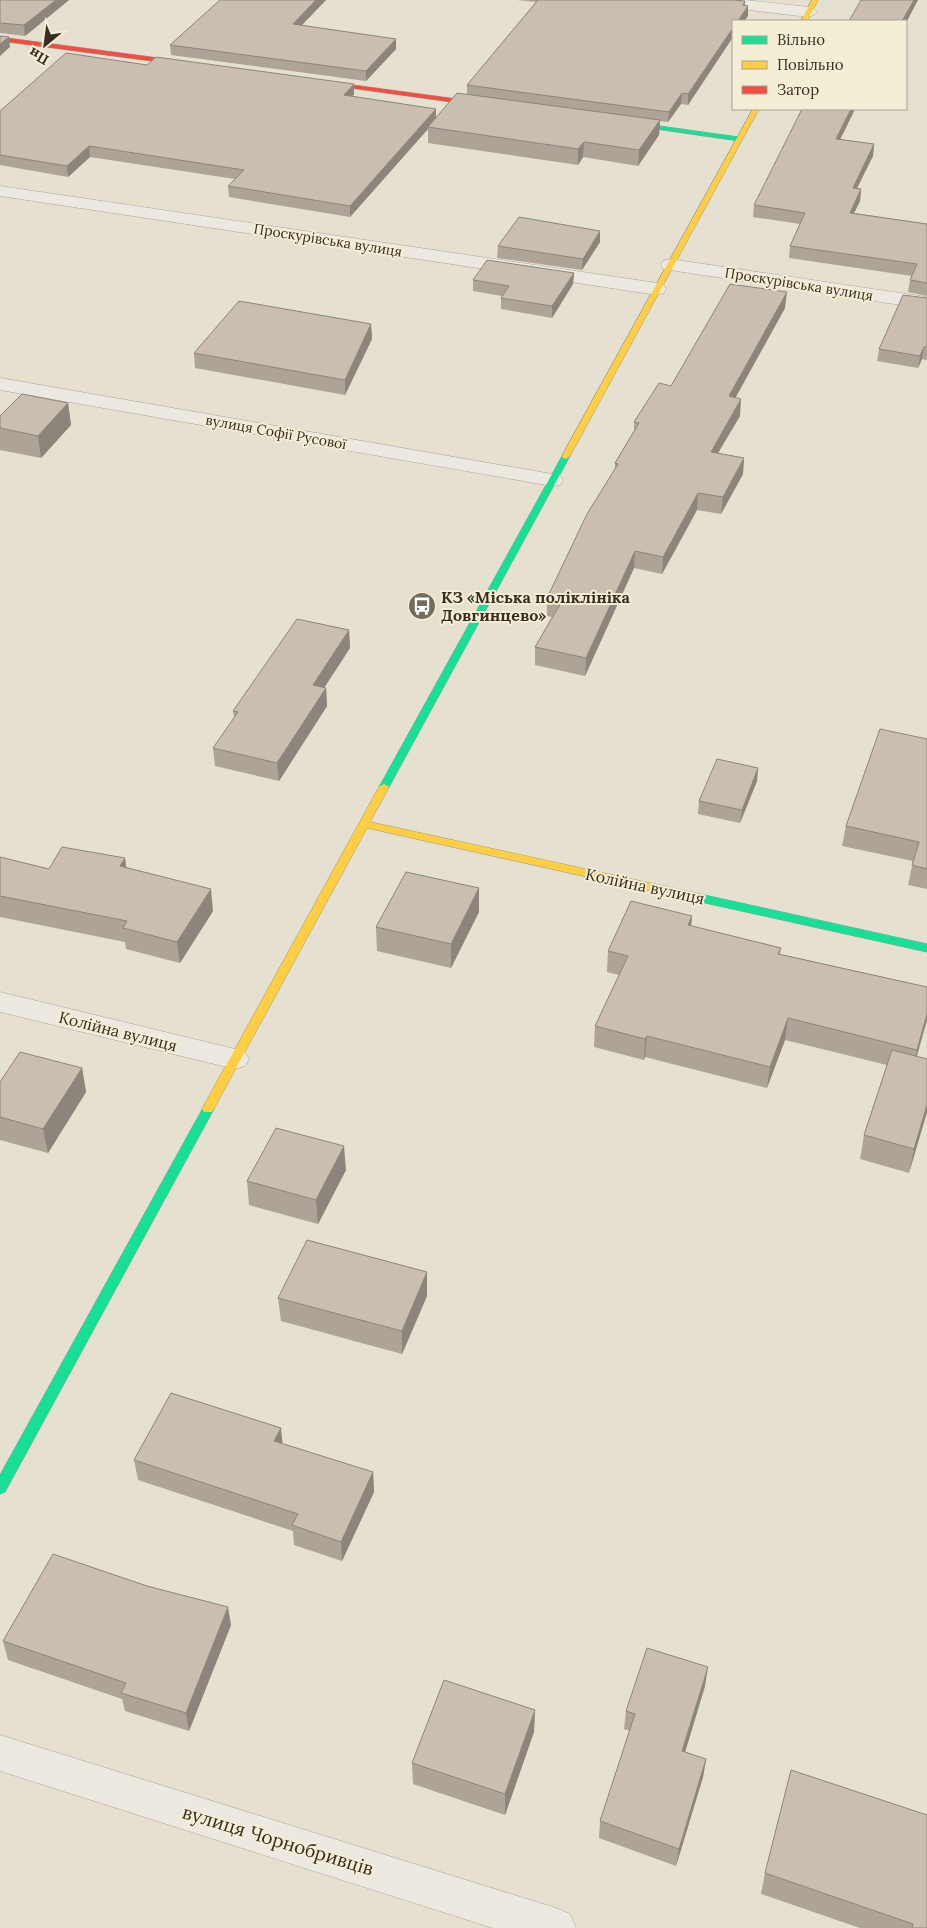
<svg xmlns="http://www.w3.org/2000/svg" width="927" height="1928" viewBox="0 0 927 1928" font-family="Lora,serif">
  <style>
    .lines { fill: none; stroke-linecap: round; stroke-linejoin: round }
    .street-casing { stroke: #aaa598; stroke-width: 1 }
    .fast-casing { stroke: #9a9488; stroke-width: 1 }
    .slow-casing { stroke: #9a9488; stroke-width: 1 }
    .jam-casing { stroke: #9a9488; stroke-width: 1 }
    .street { fill: #ede9e0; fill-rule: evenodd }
    .fast { fill: #16e098; fill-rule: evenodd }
    .slow { fill: #ffcf43; fill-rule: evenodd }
    .jam { fill: #f24e42; fill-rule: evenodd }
    .wall { fill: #ada397 }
    .shaded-wall { fill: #8d857b }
    .building { fill: #c9beb0; stroke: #8d857b }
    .labels { text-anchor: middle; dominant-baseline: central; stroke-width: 4; stroke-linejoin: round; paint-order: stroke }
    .far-street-label { font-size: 14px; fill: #392d20; stroke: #f5eed6 }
    .poi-label { font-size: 16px; font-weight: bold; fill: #392d20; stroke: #f5eed6; text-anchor: start }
    .street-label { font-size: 16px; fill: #392d20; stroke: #f5eed6 }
    .near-street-label { font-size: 19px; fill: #392d20; stroke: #f5eed6 }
  </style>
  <rect width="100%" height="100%" fill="#e5e0cf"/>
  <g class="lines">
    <g class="street-casing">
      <g id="street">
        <path d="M698,0H745L809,7L814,9L817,12L814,15L809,17L706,5L701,3Z"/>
        <path d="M0,186L657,283L664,285L666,289L664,293L657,295L0,196Z"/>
        <path d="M670,259L927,297V309L663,269L661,265L663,261Z"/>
        <path d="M0,378L552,474L560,475L563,480L560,485L552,486L0,390Z"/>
        <path d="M0,992L235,1049L245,1052L249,1059L245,1066L235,1069L0,1012Z"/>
        <path d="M0,1735L556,1908L570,1914L576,1928H493L0,1771Z"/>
      </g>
    </g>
    <g class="fast-casing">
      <g id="fast">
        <path d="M623,121L739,137L742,139L739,141L621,124L620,123Z"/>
        <path d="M566,453L570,456L389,787L388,789H380L379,787L562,456Z"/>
        <path d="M700,894L927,944V952L696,901L695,898L696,895Z"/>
        <path d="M208,1105L212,1106L214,1109L5,1492L0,1494V1475L204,1106Z"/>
      </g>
    </g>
    <g class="slow-casing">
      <g id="slow">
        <path d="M812,0H818L807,21H801Z"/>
        <path d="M753,109H759L570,456L566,459L563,458L562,456Z"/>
        <path d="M384,784L389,787L370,822L700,894L705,898L700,902L367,828L212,1112H204L202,1109L379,787Z"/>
      </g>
    </g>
    <g class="jam-casing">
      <g id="jam">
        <path d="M0,37L189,62L192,64L189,66L0,41Z"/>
        <path d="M316,80L487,103L490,105L487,107L314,83V81Z"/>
      </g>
    </g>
    <use href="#street" class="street"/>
    <use href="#fast" class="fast"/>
    <use href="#slow" class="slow"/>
    <use href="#jam" class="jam"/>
  </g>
  <g class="wall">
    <path d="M0,0H69L25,36L0,33Z"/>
    <path d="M220,0H326L302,25L396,49L366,81L171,55L170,45Z"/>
    <path d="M517,0H733L745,5L748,6V16L744,21H733V37L688,105L681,104L668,122L660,121L659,135L638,166L583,157L578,165L428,143V129L350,217L229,197L228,186L235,179L90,157L68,177L0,165V111L147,65L354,84V94L353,96L436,117L467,94V85L536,2Z"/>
    <path d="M855,109L840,139L874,144L873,156L857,188L861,189L860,201L854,213L927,224V296L908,292L910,280L912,276L789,258L790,246L800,224L753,217L754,205Z"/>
    <path d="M600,231V242L582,270L497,258L498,246Z"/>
    <path d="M574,273L573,284L552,318L501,309V298L502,296L473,291V280Z"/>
    <path d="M927,298V360L922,359L918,368L877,361L879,349Z"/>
    <path d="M785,308L735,398L740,416L718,453L744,458L743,474L721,514L697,510L662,574L634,568L585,676L535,665V647L552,617L547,616V598L615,469V463L634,431V422L671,386Z"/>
    <path d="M371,324L372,339L345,395L195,368L194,353Z"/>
    <path d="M68,403L71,425L41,458L0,450V416Z"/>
    <path d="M349,630L350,648L324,688H326L327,706L279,781L215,766L213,748L234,718L233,711Z"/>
    <path d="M927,739V889L908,885L913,861L842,846L846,826Z"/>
    <path d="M758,768L757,781L740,823L698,814L699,801Z"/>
    <path d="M0,857L49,869L125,858L126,868L213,911L180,963L126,949L125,942L0,917Z"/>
    <path d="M479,888V912L451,968L377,951L376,927Z"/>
    <path d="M692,916L691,926L781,948L780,954L927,987V1020L917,1057L927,1112L909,1173L860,1159L864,1135L887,1065L785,1040L767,1088L645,1057L644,1060L594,1047L595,1026L619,975L607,972L608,951Z"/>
    <path d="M82,1068L86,1092L48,1153L0,1140V1082Z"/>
    <path d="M346,1170L318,1224L249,1205L247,1181Z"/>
    <path d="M427,1272V1296L402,1354L281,1321L278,1298Z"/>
    <path d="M283,1444L373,1472L374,1492L342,1561L294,1545L293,1531L138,1480L134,1460Z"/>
    <path d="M231,1625L189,1731L125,1711L122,1699L8,1660L3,1641Z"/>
    <path d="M705,1686L685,1752L706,1759L703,1777L676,1866L599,1838L600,1821L630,1731L624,1729L626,1711Z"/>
    <path d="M535,1710L534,1732L505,1815L413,1784L412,1763Z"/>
    <path d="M765,1873L927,1928H860L761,1894Z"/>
  </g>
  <g class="shaded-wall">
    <path d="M56,0H69L25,36L24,25Z"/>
    <path d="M316,0H326L293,34V24Z"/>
    <path d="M914,0H918L906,23V21H902Z"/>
    <path d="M745,1V11L748,6V16L744,21H738L743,5Z"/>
    <path d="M733,28V37L688,105V94Z"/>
    <path d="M9,37L10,47L0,56V44Z"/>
    <path d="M396,39V49L366,81V71Z"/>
    <path d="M354,84V94L344,105V95Z"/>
    <path d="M682,93L681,104L668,122L669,112Z"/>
    <path d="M436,109V119L428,127V129L350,217V206Z"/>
    <path d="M851,109H855L835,150L836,139Z"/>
    <path d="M660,120L659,135L638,166L639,150Z"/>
    <path d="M584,142L583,157L578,165V149Z"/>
    <path d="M874,144L873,156L851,200L853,188Z"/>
    <path d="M89,146L90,157L68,177L67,166Z"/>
    <path d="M861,189L860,201L848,225L850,213Z"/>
    <path d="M600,231V242L582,270L583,259Z"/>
    <path d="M574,273L573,284L552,318V306Z"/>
    <path d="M787,292L785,308L727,413L729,396Z"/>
    <path d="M371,324L372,339L345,395V380Z"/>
    <path d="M924,347L922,359L918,368L920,356Z"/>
    <path d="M741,399L740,416L709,468L711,452Z"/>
    <path d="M68,403L71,425L41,458L38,436Z"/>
    <path d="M744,458L743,474L721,514L723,497Z"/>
    <path d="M698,493L697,510L662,574L663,557Z"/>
    <path d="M635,551L634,568L585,676L586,658Z"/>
    <path d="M349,630L350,648L314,703L313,685Z"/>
    <path d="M326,688L327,706L279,781L277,763Z"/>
    <path d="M758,768L757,781L740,823L742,810Z"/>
    <path d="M125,858L128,880L120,866Z"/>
    <path d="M479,888V912L451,968V944Z"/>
    <path d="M211,889L213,911L180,963L177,942Z"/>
    <path d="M692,916L690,937L688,925Z"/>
    <path d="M927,1014V1020L912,1071L917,1050Z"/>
    <path d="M788,1018L785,1040L767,1088L770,1067Z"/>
    <path d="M647,1036L645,1057L644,1060L645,1039Z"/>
    <path d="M82,1068L86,1092L48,1153L43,1129Z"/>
    <path d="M927,1105V1112L909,1173L914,1149Z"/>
    <path d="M344,1146L346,1170L318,1224L316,1200Z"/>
    <path d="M427,1272V1296L402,1354V1331Z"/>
    <path d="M281,1428L283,1448L274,1441Z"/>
    <path d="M373,1472L374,1492L342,1561L341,1542Z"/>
    <path d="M228,1607L231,1625L189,1731L186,1713Z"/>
    <path d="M708,1667L705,1686L680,1769L682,1751Z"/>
    <path d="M535,1710L534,1732L505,1815V1794Z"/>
    <path d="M706,1759L703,1777L676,1866L679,1849Z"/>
  </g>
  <g class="building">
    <path d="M0,0H56L24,25L0,23Z"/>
    <path d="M220,0H316L293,24L396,39L366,71L170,45Z"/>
    <path d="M538,0H733L745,1L743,5L748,6L738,21H733V28L688,94L682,93L669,112L467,85Z"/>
    <path d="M861,0H914L902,21H849Z"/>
    <path d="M0,36L9,37L0,44Z"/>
    <path d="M66,53L147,65L156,57L354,84L344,95L436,109L350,206L228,186L244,170L89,146L67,166L0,155V111Z"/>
    <path d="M457,93L660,120L639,150L584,142L578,149L428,127Z"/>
    <path d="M802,109H851L836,139L874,144L853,188L861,189L850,213L927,224V283L910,280L917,264L790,246L805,213L754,205Z"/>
    <path d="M519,217L600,231L583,259L498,246Z"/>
    <path d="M487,260L574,273L552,306L501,298L509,286L473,280Z"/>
    <path d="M730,284L787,292L729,396L741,399L711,452L744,458L723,497L698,493L663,557L635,551L586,658L535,647L562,601L547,598L587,514L618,464L615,463L639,423L634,422L659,383L671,386Z"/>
    <path d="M903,295L927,298V347H924L920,356L879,349Z"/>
    <path d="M239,301L371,324L345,380L194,353Z"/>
    <path d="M22,394L68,403L38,436L0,428V416Z"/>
    <path d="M297,619L349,630L313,685L326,688L277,763L213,748L238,712L233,711Z"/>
    <path d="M880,729L927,739V869L912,865L919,842L846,826Z"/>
    <path d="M717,759L758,768L742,810L699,801Z"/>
    <path d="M62,847L125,858L120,866L211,889L177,942L123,928L127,921L0,896V857L49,869Z"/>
    <path d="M406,872L479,888L451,944L376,927Z"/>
    <path d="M631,901L692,916L688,925L781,948L778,954L927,987V1014L917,1050L788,1018L770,1067L647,1036L645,1039L595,1026L628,956L608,951Z"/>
    <path d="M892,1050L927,1059V1105L914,1149L864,1135Z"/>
    <path d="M20,1052L82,1068L43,1129L0,1117V1082Z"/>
    <path d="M276,1128L344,1146L316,1200L247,1181Z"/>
    <path d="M307,1240L427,1272L402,1331L278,1298Z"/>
    <path d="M171,1393L281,1428L274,1441L373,1472L341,1542L292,1525L298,1514L134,1460Z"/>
    <path d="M53,1554L147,1586L228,1607L186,1713L121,1693L126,1683L3,1641Z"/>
    <path d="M647,1648L708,1667L682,1751L706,1759L679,1849L600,1821L635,1714L626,1711Z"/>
    <path d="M444,1680L535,1710L505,1794L412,1763Z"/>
    <path d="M791,1770L927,1815V1928H912L913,1924L765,1873Z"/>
  </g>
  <defs>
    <g id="bus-disc" transform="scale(1.4375)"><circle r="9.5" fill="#756c5d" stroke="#f5eed6"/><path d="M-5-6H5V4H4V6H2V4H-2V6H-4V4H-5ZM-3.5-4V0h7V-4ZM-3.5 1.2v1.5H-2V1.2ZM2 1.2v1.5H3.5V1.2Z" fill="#fff"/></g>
  </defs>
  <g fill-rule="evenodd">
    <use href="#bus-disc" x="422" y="606"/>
  </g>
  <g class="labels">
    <g class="far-street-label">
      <text transform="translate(328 240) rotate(9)">Проскурівська вулиця</text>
      <text transform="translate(799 284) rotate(9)">Проскурівська вулиця</text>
      <text transform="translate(276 432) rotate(10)">вулиця Софії Русової</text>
    </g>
    <g class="poi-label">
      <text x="441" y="597">КЗ «Міська поліклініка<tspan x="441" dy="18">Довгинцево»</tspan></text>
    </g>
    <g class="street-label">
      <text transform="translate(645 886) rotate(12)">Колійна вулиця</text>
      <text transform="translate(118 1031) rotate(14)">Колійна вулиця</text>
    </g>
    <g class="near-street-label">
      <text transform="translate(278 1840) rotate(17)">вулиця Чорнобривців</text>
    </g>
  </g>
  <rect x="732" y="20" width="175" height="90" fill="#f5eed6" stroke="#aaa18d"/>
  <rect x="742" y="36" width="25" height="8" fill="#16e098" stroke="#aaa18d"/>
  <text x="777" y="45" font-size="15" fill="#392d20">Вільно</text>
  <rect x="742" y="61" width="25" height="8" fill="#ffcf43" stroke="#aaa18d"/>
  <text x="777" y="70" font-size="15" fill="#392d20">Повільно</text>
  <rect x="742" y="86" width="25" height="8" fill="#f24e42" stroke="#aaa18d"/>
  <text x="777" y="95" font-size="15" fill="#392d20">Затор</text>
  <g transform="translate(45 45) rotate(209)" stroke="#f5eed6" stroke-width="4" paint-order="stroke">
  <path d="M0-4L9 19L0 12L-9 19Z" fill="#392d20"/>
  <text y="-8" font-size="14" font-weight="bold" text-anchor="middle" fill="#392d20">Пн</text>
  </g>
</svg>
